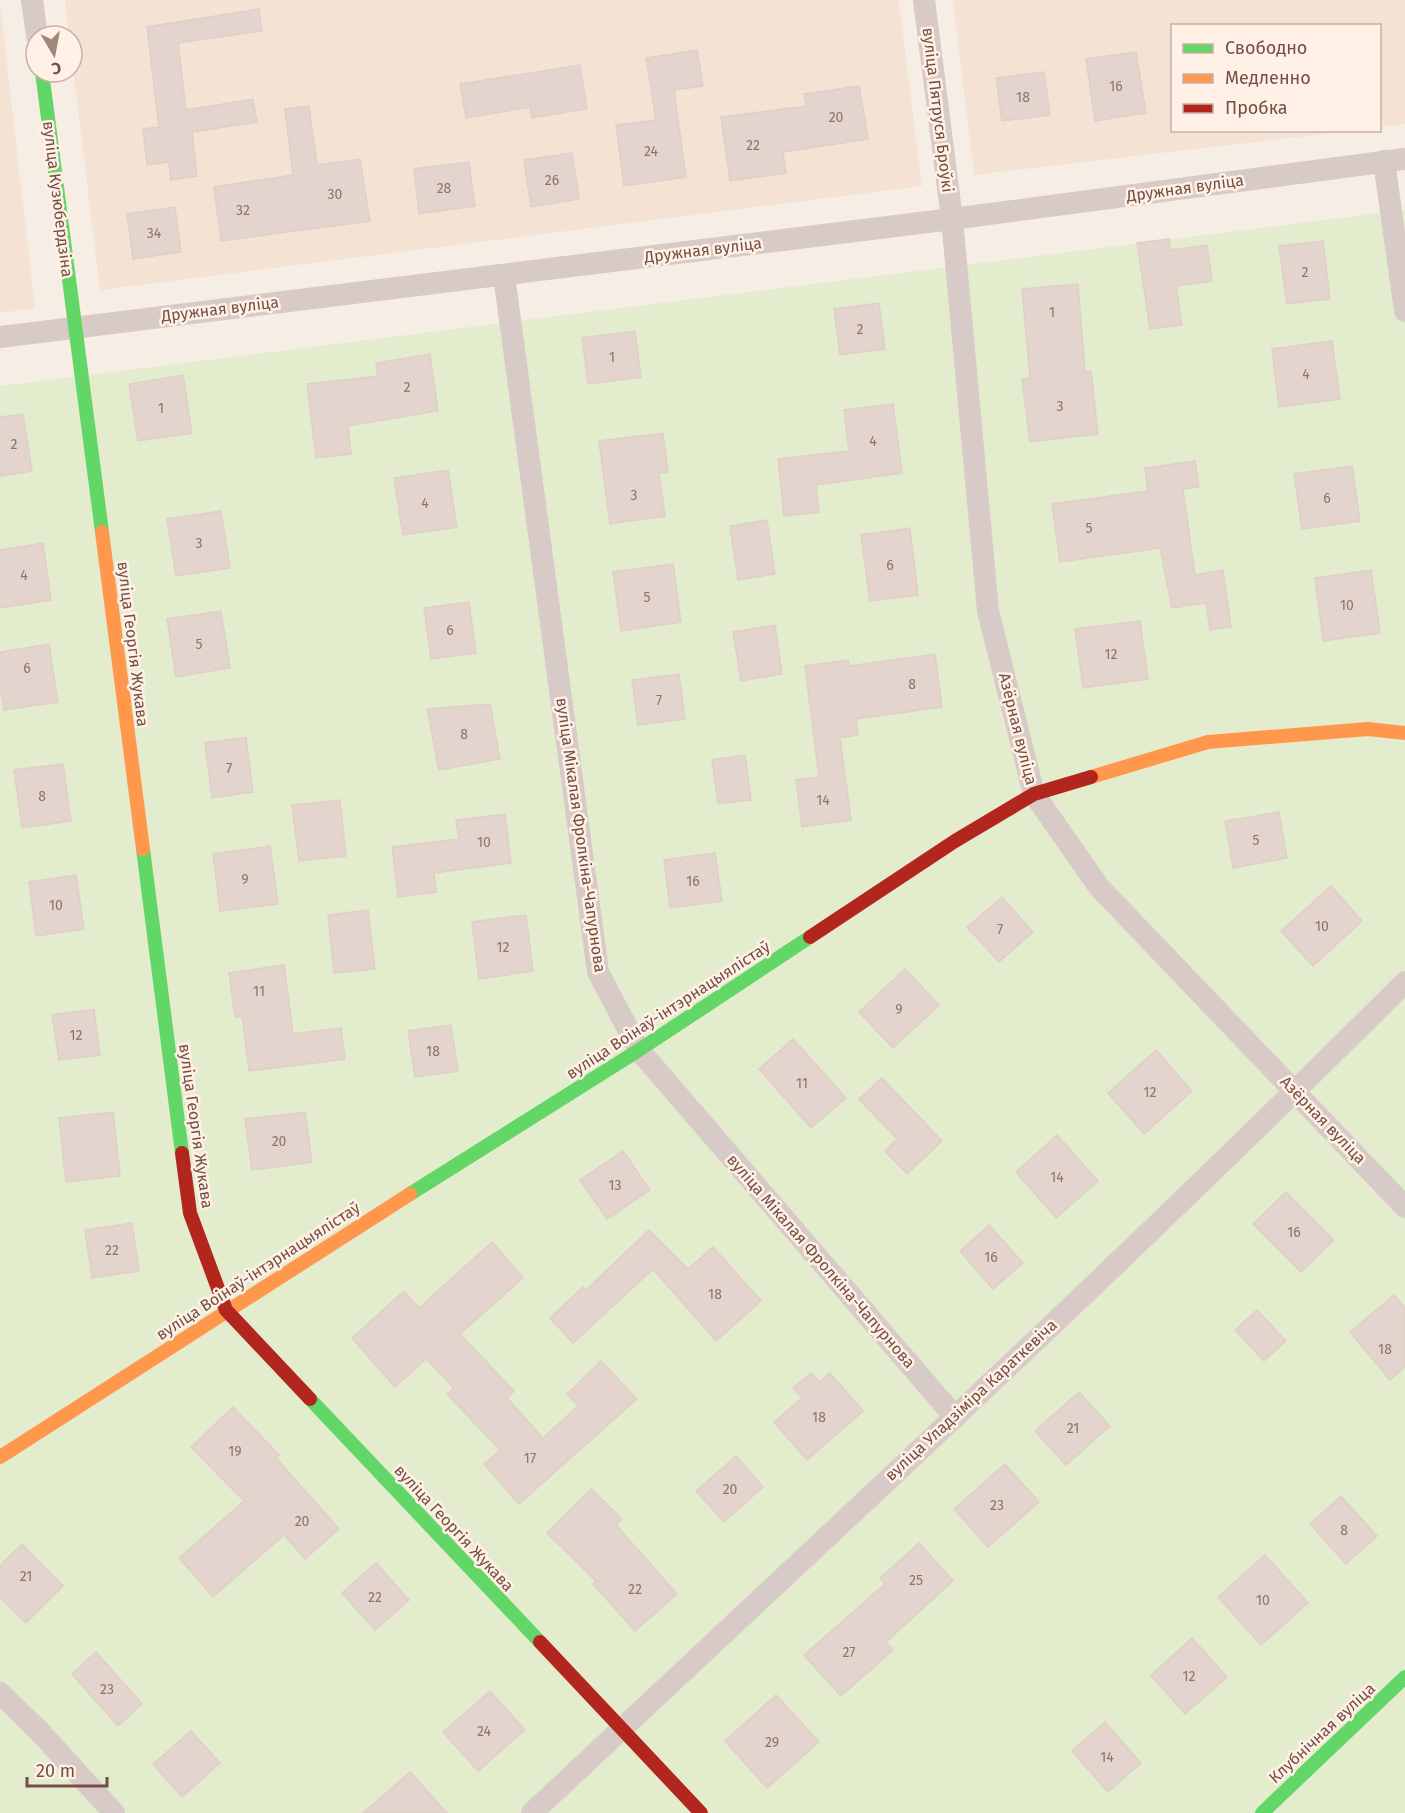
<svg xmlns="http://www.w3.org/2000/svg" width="1405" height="1813" viewBox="0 0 1405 1813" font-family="'Fira Sans',sans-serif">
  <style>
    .residential { fill: #f4e3d5 }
    .green { fill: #e4ecce }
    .building { fill: #e3d4cd; stroke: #dfcfc7; stroke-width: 1.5 }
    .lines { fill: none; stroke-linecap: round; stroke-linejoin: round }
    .street { stroke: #d8cbc7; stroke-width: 22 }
    .fast { stroke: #63d668; stroke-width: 14 }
    .slow { stroke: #ff974d; stroke-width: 14 }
    .jam { stroke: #b3261e; stroke-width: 14 }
    .labels { text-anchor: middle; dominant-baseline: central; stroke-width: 5; stroke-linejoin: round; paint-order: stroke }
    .number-label { font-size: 14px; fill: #927268 }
    .street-label { font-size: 16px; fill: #754f44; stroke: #fff1e5 }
  </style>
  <rect width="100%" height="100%" fill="#f6ede5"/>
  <g class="residential">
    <path d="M65,0H899L922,186L100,290L72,61V36H69Z"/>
    <path d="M953,0H1405V124L1380,127V26H1172V130L1349,131L974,175Z"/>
    <path d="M0,3L35,308L0,313Z"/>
  </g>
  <path class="green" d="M1405,210V1813H0V386Z"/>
  <g class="building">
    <path d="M259,9L262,31L178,43L186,110L253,99L257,122L192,132L197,176L171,180L169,162L147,165L143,129L159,127L147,27Z"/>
    <path d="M697,50L703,86L674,90L686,177L624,186L616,125L656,120L646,58Z"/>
    <path d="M1136,52L1146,113L1095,121L1086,59Z"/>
    <path d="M580,65L587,109L532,118L530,107L466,118L460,84Z"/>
    <path d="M1044,72L1050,115L1002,121L996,78Z"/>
    <path d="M859,86L868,139L783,152L786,173L730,181L721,117L806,106L804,94Z"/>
    <path d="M309,106L317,165L360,159L370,221L221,241L214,187L293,175L285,109Z"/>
    <path d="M572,153L579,199L531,207L524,160Z"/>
    <path d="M469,162L475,206L419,214L414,169Z"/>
    <path d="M175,207L181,252L133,259L127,214Z"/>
    <path d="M1169,239L1171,250L1207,245L1212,281L1176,286L1182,325L1150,329L1137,243Z"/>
    <path d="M1323,241L1330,299L1287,304L1279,246Z"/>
    <path d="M1078,284L1085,371H1091L1098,434L1030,442L1022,379L1030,378L1022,289Z"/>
    <path d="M879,303L885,349L840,355L834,309Z"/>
    <path d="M635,331L641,377L588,384L582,338Z"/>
    <path d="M1332,341L1340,399L1279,407L1272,349Z"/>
    <path d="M430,354L438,411L348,426L351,454L316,458L307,384L378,376L376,363Z"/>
    <path d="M183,375L192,433L138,441L129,384Z"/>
    <path d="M893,404L902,473L816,485L819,512L784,516L778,459L849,451L844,410Z"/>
    <path d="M23,414L32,471L0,476V417Z"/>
    <path d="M663,433L668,472L659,473L665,516L610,524L599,441Z"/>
    <path d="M1195,461L1199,487L1183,489L1195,575L1223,570L1231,627L1210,630L1206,603L1172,608L1160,548L1060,562L1052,504L1148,491L1145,468Z"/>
    <path d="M1352,466L1360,521L1302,529L1294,474Z"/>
    <path d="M448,470L457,527L403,535L394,478Z"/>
    <path d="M221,511L230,568L176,576L167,519Z"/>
    <path d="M767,520L775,574L738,580L730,526Z"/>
    <path d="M910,528L918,595L870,601L861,535Z"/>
    <path d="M43,543L51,600L0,608V550Z"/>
    <path d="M673,564L681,622L621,631L613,572Z"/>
    <path d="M1371,570L1380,633L1323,641L1315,578Z"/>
    <path d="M469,602L476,653L431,659L424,608Z"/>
    <path d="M221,611L230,668L176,677L167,619Z"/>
    <path d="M1140,621L1148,679L1083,688L1075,629Z"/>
    <path d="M775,625L782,674L741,681L733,632Z"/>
    <path d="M49,644L58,702L4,710L0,685V652Z"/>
    <path d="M935,654L942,707L856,719L858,735L840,738L851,820L802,827L796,780L819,777L805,666L848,660L849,666Z"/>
    <path d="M679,674L685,719L638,725L632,680Z"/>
    <path d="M490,704L500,759L439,770L427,709Z"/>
    <path d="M246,737L253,792L212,798L205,743Z"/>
    <path d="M745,755L751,800L718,804L712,760Z"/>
    <path d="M63,764L71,821L22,828L14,770Z"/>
    <path d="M340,800L346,856L299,861L292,805Z"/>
    <path d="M1279,812L1287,858L1233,868L1225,821Z"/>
    <path d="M505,814L511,863L434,873L436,892L398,897L392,847L459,839L456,820Z"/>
    <path d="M270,846L278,904L220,911L213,854Z"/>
    <path d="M715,853L722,901L670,908L664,860Z"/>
    <path d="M76,875L84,929L36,936L29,882Z"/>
    <path d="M1331,886L1362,921L1313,966L1281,931Z"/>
    <path d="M1002,897L1033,932L999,962L967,927Z"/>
    <path d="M368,910L375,969L334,973L328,915Z"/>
    <path d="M526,915L533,971L479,979L472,922Z"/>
    <path d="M284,965L293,1034L341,1028L345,1059L249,1071L242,1016L235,1017L229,973Z"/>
    <path d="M905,969L939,1005L893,1048L859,1012Z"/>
    <path d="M94,1009L100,1055L59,1060L52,1015Z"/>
    <path d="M451,1025L458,1071L415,1077L408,1031Z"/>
    <path d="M793,1039L846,1098L811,1128L759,1069Z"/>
    <path d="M1156,1050L1192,1091L1144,1134L1108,1093Z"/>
    <path d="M882,1078L942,1141L907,1174L885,1151L897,1139L859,1099Z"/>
    <path d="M113,1112L120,1176L66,1182L59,1118Z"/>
    <path d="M305,1112L312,1162L252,1170L245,1119Z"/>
    <path d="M1057,1135L1098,1181L1056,1218L1016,1172Z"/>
    <path d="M623,1151L650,1190L607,1219L580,1180Z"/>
    <path d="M1286,1192L1334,1240L1301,1272L1253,1224Z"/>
    <path d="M132,1223L139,1271L92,1278L85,1230Z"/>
    <path d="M989,1225L1023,1263L993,1289L960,1251Z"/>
    <path d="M649,1230L688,1269L713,1247L761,1301L716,1341L653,1269L573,1343L550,1318L583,1287L586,1290Z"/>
    <path d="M492,1242L523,1278L460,1334L514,1391L507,1398L543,1438L578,1406L567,1394L601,1361L637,1399L519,1504L484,1464L500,1450L447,1394L454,1388L426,1359L395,1387L352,1338L404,1291L419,1308Z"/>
    <path d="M1394,1295L1405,1308V1367L1390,1380L1350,1332Z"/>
    <path d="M1257,1310L1286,1341L1264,1361L1235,1330Z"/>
    <path d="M811,1373L819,1382L830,1373L863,1411L807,1460L774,1422L802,1398L793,1388Z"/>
    <path d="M1079,1392L1110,1426L1066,1465L1035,1431Z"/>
    <path d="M233,1407L279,1455L276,1458L339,1529L305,1559L284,1535L213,1597L179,1558L244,1501L191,1447Z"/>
    <path d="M736,1456L763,1487L724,1522L696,1491Z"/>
    <path d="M1005,1464L1039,1502L988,1547L954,1509Z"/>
    <path d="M591,1489L622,1519L616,1525L677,1594L635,1631L593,1584L596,1581L547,1533Z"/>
    <path d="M1341,1496L1377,1536L1346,1564L1310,1524Z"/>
    <path d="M919,1543L953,1581L886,1642L893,1650L841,1696L804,1655L885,1584L880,1578Z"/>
    <path d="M22,1544L63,1586L26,1623L0,1597V1566Z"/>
    <path d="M1265,1555L1308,1603L1261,1645L1218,1597Z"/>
    <path d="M376,1563L409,1600L375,1630L342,1593Z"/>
    <path d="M1192,1638L1227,1677L1185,1714L1151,1675Z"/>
    <path d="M96,1652L142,1704L118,1726L72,1674Z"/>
    <path d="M490,1691L525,1730L478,1771L443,1732Z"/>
    <path d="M776,1695L819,1742L767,1788L725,1741Z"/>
    <path d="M1105,1722L1141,1763L1108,1792L1072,1751Z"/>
    <path d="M191,1731L220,1763L182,1797L153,1764Z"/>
    <path d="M410,1772L447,1813H363Z"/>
  </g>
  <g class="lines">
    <g class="street">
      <path d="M32,0L37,36"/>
      <path d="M924,0L952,219L988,611L1034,794L1099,887L1405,1207"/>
      <path d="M1384,161L1405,311"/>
      <path d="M504,275L598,972L639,1050L955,1417"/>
      <path d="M0,337L952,219L1405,159"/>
      <path d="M0,1693L40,1732L114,1813"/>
      <path d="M532,1813C825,1538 1121,1266 1405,982"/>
    </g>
    <g class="fast">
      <path d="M42,72L102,532"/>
      <path d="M143,849L182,1153"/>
      <path d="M410,1194L639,1050L810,937"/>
      <path d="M310,1399L540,1642"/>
      <path d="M1262,1813L1405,1677"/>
    </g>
    <g class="slow">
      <path d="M102,532L143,849"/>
      <path d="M1091,777L1208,742L1368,729L1405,733"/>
      <path d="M0,1457L410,1194"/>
    </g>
    <g class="jam">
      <path d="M810,937L955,841L1034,794L1091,777"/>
      <path d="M182,1153L190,1213L226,1310L310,1399"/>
      <path d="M540,1642L701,1813"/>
    </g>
  </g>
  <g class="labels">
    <g class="number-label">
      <text x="1116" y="86">16</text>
      <text x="1023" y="97">18</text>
      <text x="836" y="117">20</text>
      <text x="753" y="145">22</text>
      <text x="651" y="151">24</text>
      <text x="552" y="180">26</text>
      <text x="444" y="188">28</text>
      <text x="335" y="194">30</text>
      <text x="243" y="210">32</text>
      <text x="154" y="233">34</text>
      <text x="1305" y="272">2</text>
      <text x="1052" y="312">1</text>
      <text x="860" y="329">2</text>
      <text x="612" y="357">1</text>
      <text x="1306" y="374">4</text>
      <text x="407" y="387">2</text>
      <text x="1060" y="406">3</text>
      <text x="161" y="408">1</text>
      <text x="873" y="441">4</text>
      <text x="14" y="444">2</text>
      <text x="634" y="495">3</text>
      <text x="1327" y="498">6</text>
      <text x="425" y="503">4</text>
      <text x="1089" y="528">5</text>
      <text x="199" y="543">3</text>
      <text x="890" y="565">6</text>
      <text x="24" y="575">4</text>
      <text x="647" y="597">5</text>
      <text x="1347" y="605">10</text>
      <text x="450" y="630">6</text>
      <text x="199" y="644">5</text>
      <text x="1111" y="654">12</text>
      <text x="27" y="668">6</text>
      <text x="912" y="684">8</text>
      <text x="659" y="700">7</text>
      <text x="464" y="734">8</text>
      <text x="229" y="768">7</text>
      <text x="42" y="796">8</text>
      <text x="823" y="800">14</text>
      <text x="1256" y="840">5</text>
      <text x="484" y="842">10</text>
      <text x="245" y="879">9</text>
      <text x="693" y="881">16</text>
      <text x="56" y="905">10</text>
      <text x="1322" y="926">10</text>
      <text x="1000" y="929">7</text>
      <text x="503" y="947">12</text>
      <text x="259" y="991">11</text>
      <text x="899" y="1009">9</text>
      <text x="76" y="1035">12</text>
      <text x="433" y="1051">18</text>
      <text x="802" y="1083">11</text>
      <text x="1150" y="1092">12</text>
      <text x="279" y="1141">20</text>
      <text x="1057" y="1177">14</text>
      <text x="615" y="1185">13</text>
      <text x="1294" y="1232">16</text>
      <text x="112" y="1250">22</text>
      <text x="991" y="1257">16</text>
      <text x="715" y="1294">18</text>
      <text x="1385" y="1349">18</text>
      <text x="819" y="1417">18</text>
      <text x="1073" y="1428">21</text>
      <text x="235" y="1451">19</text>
      <text x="530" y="1458">17</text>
      <text x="730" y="1489">20</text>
      <text x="997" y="1505">23</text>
      <text x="302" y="1521">20</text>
      <text x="1344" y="1530">8</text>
      <text x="26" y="1576">21</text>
      <text x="916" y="1580">25</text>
      <text x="635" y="1589">22</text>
      <text x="375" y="1597">22</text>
      <text x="1263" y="1600">10</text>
      <text x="849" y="1652">27</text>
      <text x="1189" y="1676">12</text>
      <text x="107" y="1689">23</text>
      <text x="484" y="1731">24</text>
      <text x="772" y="1742">29</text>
      <text x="1107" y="1757">14</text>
    </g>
    <g class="street-label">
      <text transform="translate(938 110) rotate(83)">вуліца Пятруся Броўкі</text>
      <text transform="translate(1185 188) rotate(-8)">Дружная вуліца</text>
      <text transform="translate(58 199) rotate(83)">вуліца Кузюбердзіна</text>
      <text transform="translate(703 250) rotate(-7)">Дружная вуліца</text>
      <text transform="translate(220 309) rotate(-7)">Дружная вуліца</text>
      <text transform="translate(133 644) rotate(83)">вуліца Георгія Жукава</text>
      <text transform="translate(1018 729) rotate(76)">Азёрная вуліца</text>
      <text transform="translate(581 835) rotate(82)">вуліца Мікалая Фролкіна-Чапурнова</text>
      <text transform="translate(668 1010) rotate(-33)">вуліца Воінаў-інтэрнацыялістаў</text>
      <text transform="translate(1323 1120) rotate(46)">Азёрная вуліца</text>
      <text transform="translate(196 1126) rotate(82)">вуліца Георгія Жукава</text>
      <text transform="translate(821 1261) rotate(49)">вуліца Мікалая Фролкіна-Чапурнова</text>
      <text transform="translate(258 1271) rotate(-33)">вуліца Воінаў-інтэрнацыялістаў</text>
      <text transform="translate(971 1400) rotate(-43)">вуліца Уладзіміра Караткевіча</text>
      <text transform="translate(454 1528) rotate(47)">вуліца Георгія Жукава</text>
      <text transform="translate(1322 1733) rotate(-43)">Клубнічная вуліца</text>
    </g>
  </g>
  <rect x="1171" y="24" width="210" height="108" fill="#fff1e5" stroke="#c8b0a5" stroke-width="1.5"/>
  <rect x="1183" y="44" width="30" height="9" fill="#63d668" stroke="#c8b0a5" stroke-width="1.5"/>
  <text x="1225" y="54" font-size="18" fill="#754f44">Свободно</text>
  <rect x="1183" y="74" width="30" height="9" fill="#ff974d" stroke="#c8b0a5" stroke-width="1.5"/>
  <text x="1225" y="84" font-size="18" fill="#754f44">Медленно</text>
  <rect x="1183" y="104" width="30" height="9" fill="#b3261e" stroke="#c8b0a5" stroke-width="1.5"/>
  <text x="1225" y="114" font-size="18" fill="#754f44">Пробка</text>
  <g transform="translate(54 54) rotate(170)"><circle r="28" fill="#fff1e5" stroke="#c8b0a5" stroke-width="1.5"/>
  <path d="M0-4.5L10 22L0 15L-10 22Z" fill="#a2867c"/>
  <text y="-9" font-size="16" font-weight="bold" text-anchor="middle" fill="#754f44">С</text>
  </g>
  <path d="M27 1777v9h80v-9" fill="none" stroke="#754f44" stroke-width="3"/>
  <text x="36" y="1777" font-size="18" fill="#754f44" stroke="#fff1e5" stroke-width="4.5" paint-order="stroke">20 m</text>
</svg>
